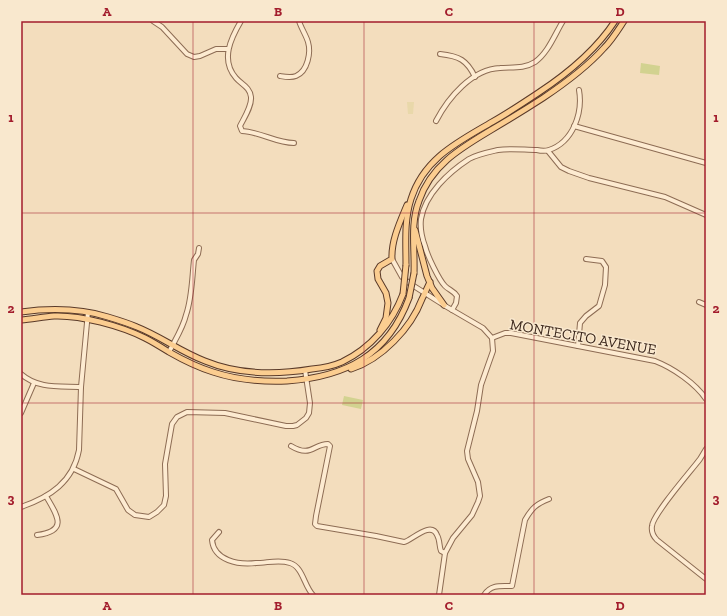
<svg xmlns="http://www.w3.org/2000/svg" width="727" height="616" viewBox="0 0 727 616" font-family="'Zilla Slab',serif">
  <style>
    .farmland { fill: #e9d8aa }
    .green { fill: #d2d290 }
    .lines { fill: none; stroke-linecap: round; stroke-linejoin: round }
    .minor-casing { stroke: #8d6c54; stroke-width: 6 }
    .major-casing { stroke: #5a3a29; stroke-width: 7 }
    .minor { stroke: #fdebd1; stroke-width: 4 }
    .major { stroke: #fbcd90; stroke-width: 5 }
    .major-bridge-casing { stroke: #5a3a29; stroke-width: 7; stroke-linecap: butt }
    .major-bridge { stroke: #fbcd90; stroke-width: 5 }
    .grid { fill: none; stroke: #a31d2d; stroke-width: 1; stroke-opacity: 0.55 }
    .labels { text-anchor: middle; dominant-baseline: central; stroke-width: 3; stroke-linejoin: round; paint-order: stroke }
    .street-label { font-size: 15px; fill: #3a261b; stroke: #f9e8ce }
    .neatline { fill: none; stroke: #a31d2d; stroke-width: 1.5 }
    .grid-label { font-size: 13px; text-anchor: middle; font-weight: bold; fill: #a31d2d }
  </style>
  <rect width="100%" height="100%" fill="#f3ddbd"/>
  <path class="farmland" d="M407,102H414L413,114H408Z"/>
  <g class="green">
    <path d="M641,63L660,66L659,75L640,73Z"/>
    <path d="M344,396L363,400L361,409L342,405Z"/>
  </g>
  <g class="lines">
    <g class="minor-casing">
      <g id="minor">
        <path d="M153,21L162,27L187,54L194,57L200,56L216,49H228"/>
        <path d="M241,21C231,38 220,60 236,78C241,84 250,87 251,97C252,106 244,118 240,126L242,131C261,132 276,143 294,143"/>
        <path d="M440,54C459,56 467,60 475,77"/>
        <path d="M280,76C286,77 291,78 296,76C308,71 311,52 308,42C306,35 301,28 299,21"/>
        <path d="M436,121C448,98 472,69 500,68C512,67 524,69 535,62C548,53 555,34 563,21"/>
        <path d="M574,126L706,163"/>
        <path d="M548,151L561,167L569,171L589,178L665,197L706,215"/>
        <path d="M392,259L402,277L409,283L447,307L483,328L492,338L493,351L481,385L477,411L467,451L468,459L478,482L480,496L478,502L472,515L453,538L445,553L439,595"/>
        <path d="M699,302L706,305"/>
        <path d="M452,310L456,303L457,296C454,291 449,290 445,286C439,280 427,255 425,246C422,238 420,228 421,219C425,194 449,172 469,159C478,154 489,152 498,150C510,148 525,150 537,150C541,151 546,151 549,150C573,142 583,113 579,90"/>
        <path d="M492,338L505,333H511L655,361C673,368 695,383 706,399"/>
        <path d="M578,346L580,323L586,316L599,306L605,285L606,267L602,261L586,259"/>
        <path d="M169,352C175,340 183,328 186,315C192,298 192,278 194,260L198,254L199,248"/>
        <path d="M21,374C38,389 59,386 81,387"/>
        <path d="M21,413L34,383"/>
        <path d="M291,446C311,458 313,444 328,444L330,446L316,516L315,524L317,526L376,536L404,542C411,541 431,520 437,535C440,540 439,546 441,551L445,553"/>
        <path d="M706,449L700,459C691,471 653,514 652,526C651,532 653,536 657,540L706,579"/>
        <path d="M74,469L116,489L128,510L135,515L149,517L157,512L164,505L166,496L165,464L172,424L177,417L187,412L225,413L286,426H293L297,425L306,418L309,413L310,403L305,370"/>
        <path d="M21,507C50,497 73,482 79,450L81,387L88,312"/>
        <path d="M219,532L212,540C214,561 239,565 256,563C267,563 279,559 290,563C303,567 304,586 313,595"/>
        <path d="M37,535C69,531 57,515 46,496"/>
        <path d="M484,595C491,584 501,586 512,586L525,520C532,508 536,504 549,499"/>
      </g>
    </g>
    <g class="major-casing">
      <g id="major">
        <path d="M415,230L427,276L432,288L444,305"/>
        <path d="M406,265C406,243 404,221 411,199C424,158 458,142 492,122C508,113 523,103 538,93C567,74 596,50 615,21"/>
        <path d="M414,273C415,249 410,224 419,201C431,165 461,148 491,130C508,120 526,109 543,98C564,84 587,67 604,48C612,40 618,30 624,21"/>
        <path d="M21,312C51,308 79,308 108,317C118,320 128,323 137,327C160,336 181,352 205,361C239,375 276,375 312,369C322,368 333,366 342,362C371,348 392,323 403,294"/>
        <path d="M21,320C32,319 43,317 54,316C81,315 121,326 145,338C153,342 161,347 169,352C183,360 197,367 213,372C237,380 262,382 287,381C346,377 388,355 409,298"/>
        <path d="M380,330L386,318L388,303L386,293L378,279L377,271L380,266L392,259C391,241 400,222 407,205"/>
        <path d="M351,369C382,359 411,328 422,299C425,293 427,288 430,282"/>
      </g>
    </g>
    <use href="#minor" class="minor"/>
    <use href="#major" class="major"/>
    <g class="major-bridge-casing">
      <g id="major-bridge">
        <path d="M403,294L406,265"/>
        <path d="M409,298L414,273"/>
      </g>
    </g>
    <use href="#major-bridge" class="major-bridge"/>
  </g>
  <path class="grid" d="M193,21V595M364,21V595M534,21V595M21,213H706M21,403H706"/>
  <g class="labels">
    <g class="street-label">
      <text transform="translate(583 337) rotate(10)">MONTECITO AVENUE</text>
    </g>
  </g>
  <rect width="727" height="616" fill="none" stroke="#f9e8ce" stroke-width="44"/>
  <rect x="22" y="22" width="683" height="572" class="neatline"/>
  <g class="grid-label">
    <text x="107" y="16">A</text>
    <text x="278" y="16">B</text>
    <text x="449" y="16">C</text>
    <text x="620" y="16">D</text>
    <text x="11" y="122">1</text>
    <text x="716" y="122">1</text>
    <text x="11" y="313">2</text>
    <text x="716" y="313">2</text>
    <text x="11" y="503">3</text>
    <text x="716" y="503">3</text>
    <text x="107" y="610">A</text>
    <text x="278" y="610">B</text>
    <text x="449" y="610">C</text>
    <text x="620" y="610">D</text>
  </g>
</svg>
